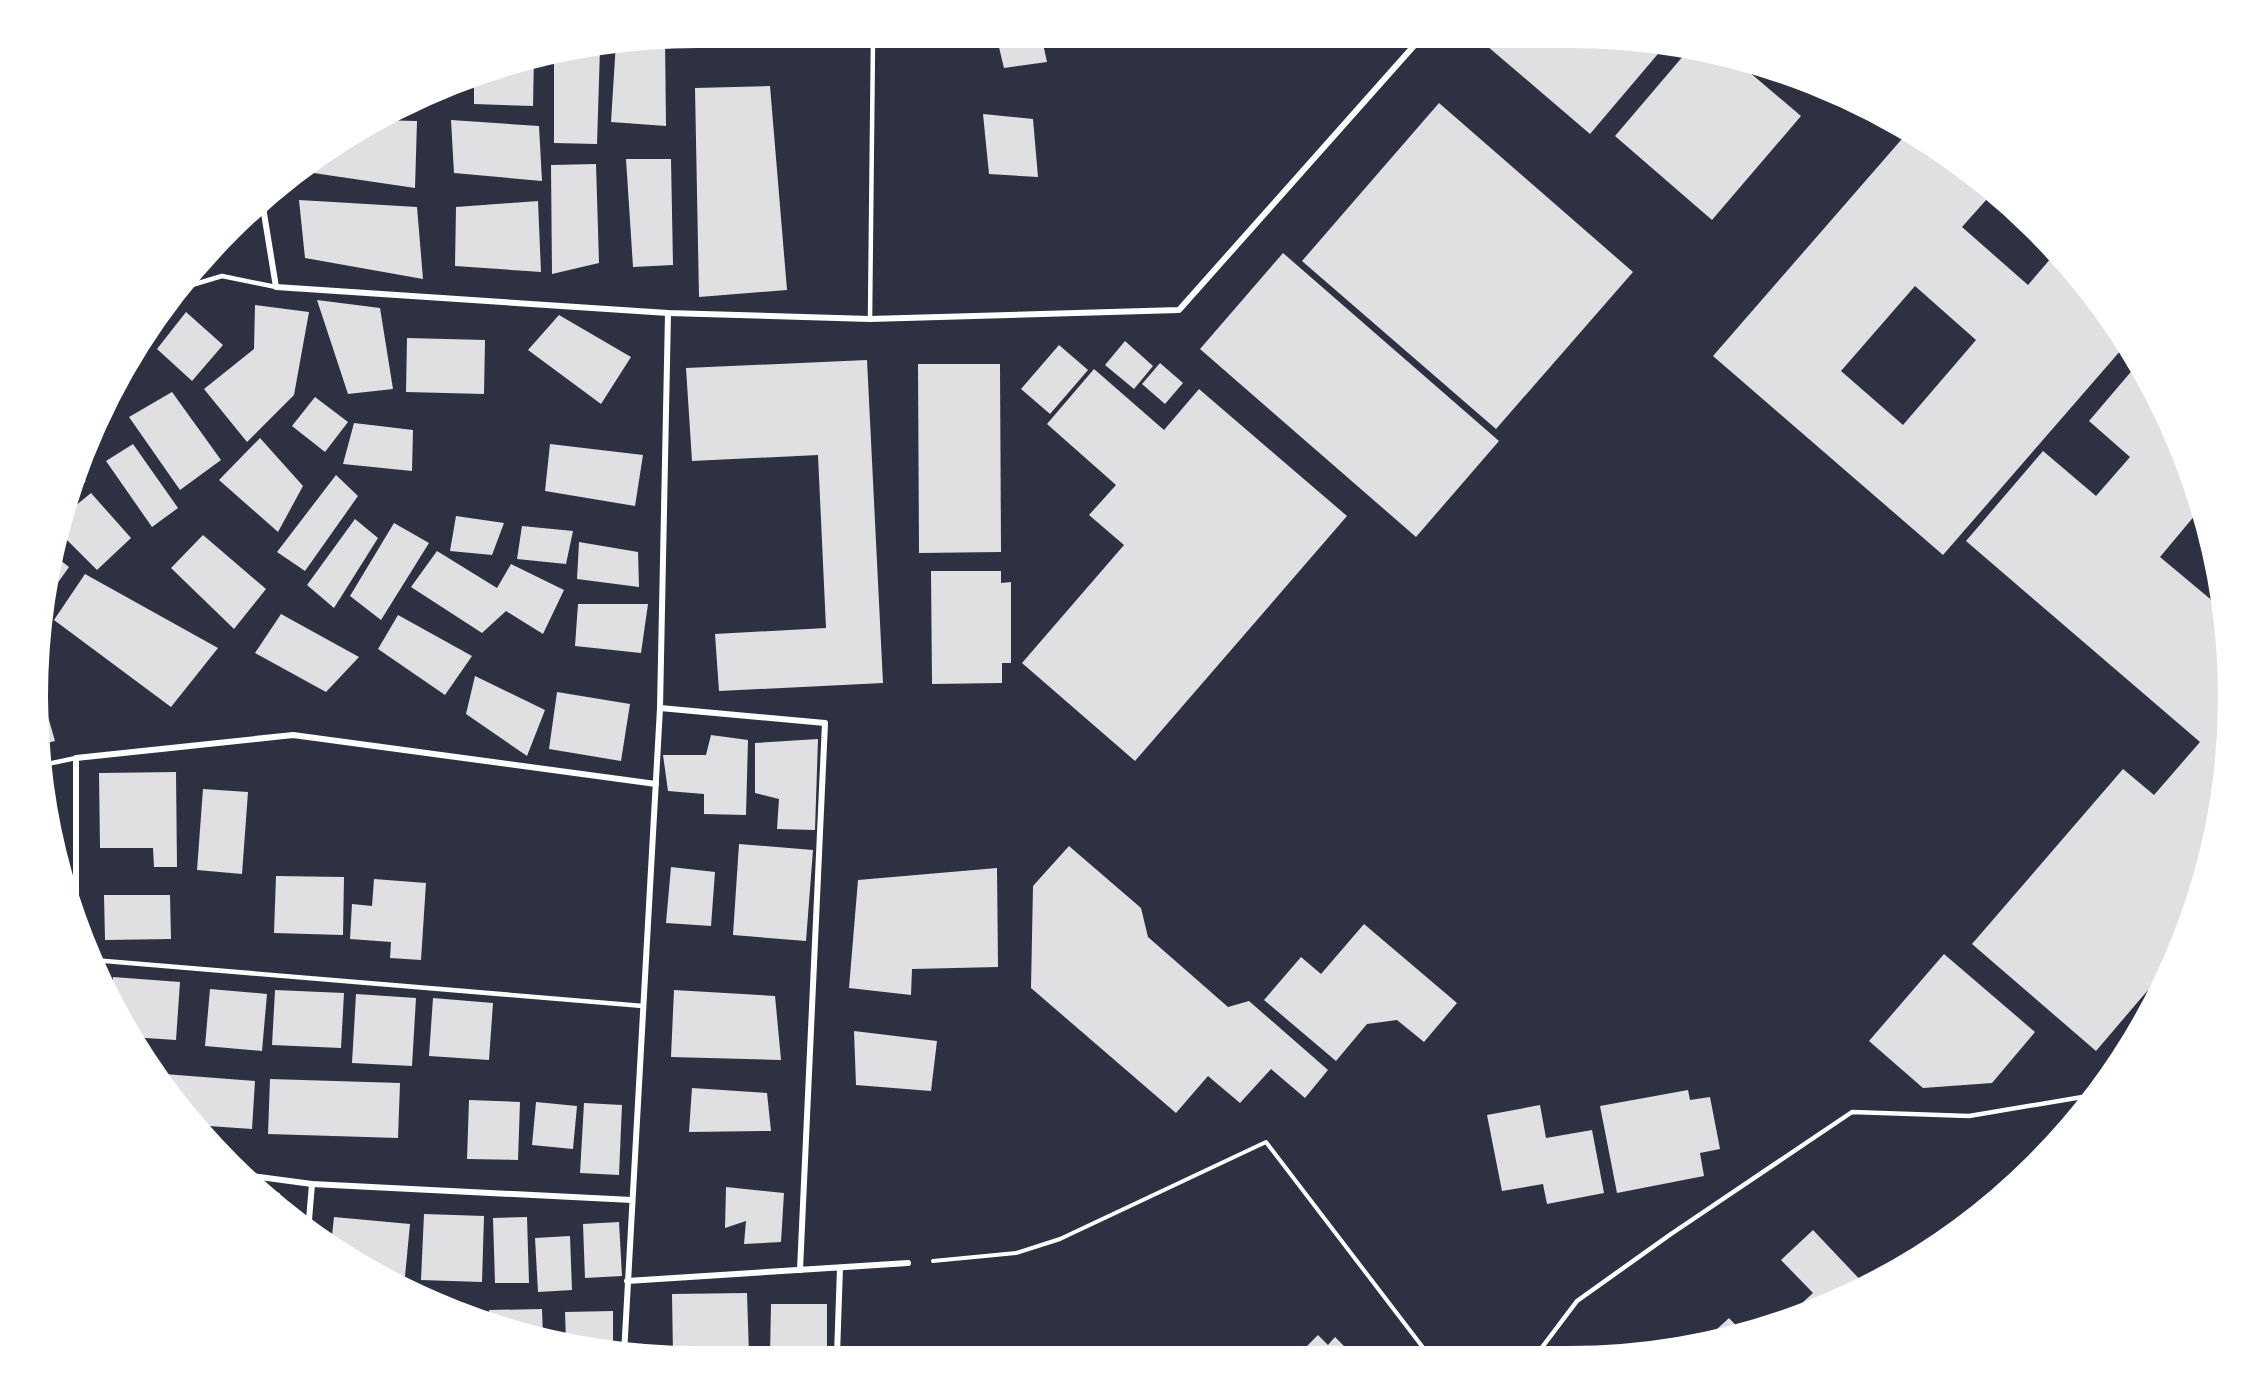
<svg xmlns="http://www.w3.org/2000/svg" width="2266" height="1393" viewBox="0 0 2266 1393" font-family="'IBM Plex Sans',sans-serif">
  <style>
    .building { fill: #e0e0e3; fill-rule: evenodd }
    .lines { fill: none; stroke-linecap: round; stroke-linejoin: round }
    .path { stroke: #fff; stroke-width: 4 }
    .service { stroke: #fff; stroke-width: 4.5 }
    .minor { stroke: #fff; stroke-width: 6 }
    .rim { fill: none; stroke: #fff; stroke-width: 8 }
  </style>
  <rect width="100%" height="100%" fill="#2d3142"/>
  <g class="building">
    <path d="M665,39L666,126L611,122L616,42Z"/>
    <path d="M997,39H1042L1047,62L1004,68Z"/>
    <path d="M1493,39H1656L1668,42L1590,134L1487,46Z"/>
    <path d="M574,47L600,48L597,144L554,143V52Z"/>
    <path d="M1690,48L1735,60L1801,116L1712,220L1615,136Z"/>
    <path d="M534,56L533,106L474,104V72Z"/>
    <path d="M1798,77L1823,83L1839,93L1825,100Z"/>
    <path d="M770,86L787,290L699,297L695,88Z"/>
    <path d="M1439,103L1633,272L1496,429L1302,261Z"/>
    <path d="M983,114L1033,119L1038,177L989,174Z"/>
    <path d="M372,120L417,121L415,188L300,171L298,166Z"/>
    <path d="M451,120L539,126L542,181L454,173Z"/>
    <path d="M1908,132L1973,170L1995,190L1962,227L2028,285L2058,250L2068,259L2128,342L1943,555L1713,356ZM1915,286L1976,340L1903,425L1841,371Z"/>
    <path d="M626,159H671L673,265L633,267Z"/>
    <path d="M596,164L599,263L552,274L551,165Z"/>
    <path d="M299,200L417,207L423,279L305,258Z"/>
    <path d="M538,201L541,272L455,266L456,207Z"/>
    <path d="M1283,253L1499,441L1416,537L1200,349Z"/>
    <path d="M317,300L380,308L393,389L348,394Z"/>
    <path d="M255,305L309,312L294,395L247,442L204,389L254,349Z"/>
    <path d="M186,312L223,345L192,381L157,349Z"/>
    <path d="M559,315L631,357L601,404L528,350Z"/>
    <path d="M407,338L485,340L484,394L406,392Z"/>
    <path d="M1125,341L1153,366L1134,389L1105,365Z"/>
    <path d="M1059,345L1088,370L1050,414L1021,389Z"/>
    <path d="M867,360L883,683L719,691L715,634L826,628L818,455L692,461L686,368Z"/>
    <path d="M2141,360L2198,483L2207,524L2196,514L2160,557L2227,613L2232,740L2210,868L2177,956L2096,1051L1972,944L2123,769L2154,795L2200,742L1966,541L2043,451L2096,496L2130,457L2089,421Z"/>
    <path d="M1160,363L1183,383L1165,404L1142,384Z"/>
    <path d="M918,364H1000L1001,552L919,553Z"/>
    <path d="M1094,369L1164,430L1199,389L1347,516L1135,761L1022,663L1124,545L1089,515L1116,485L1047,424Z"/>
    <path d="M172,392L221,460L180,490L129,417Z"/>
    <path d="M315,397L348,422L325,452L292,426Z"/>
    <path d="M98,411L99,412L90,460L80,455Z"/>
    <path d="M354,423L413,430L412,471L343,464Z"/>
    <path d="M260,438L303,486L278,532L219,480Z"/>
    <path d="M133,444L178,508L152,527L106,461Z"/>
    <path d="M550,444L643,455L635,506L545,491Z"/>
    <path d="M74,470L86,481L64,499L68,484Z"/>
    <path d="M336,475L358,496L305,571L277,552Z"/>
    <path d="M91,493L131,538L97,570L56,529L58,520Z"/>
    <path d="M456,516L504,523L492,555L450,551Z"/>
    <path d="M355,519L378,538L334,608L307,585Z"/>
    <path d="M394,523L429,543L381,620L350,596Z"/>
    <path d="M522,526L573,531L566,564L517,559Z"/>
    <path d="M203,535L266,589L234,629L171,568Z"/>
    <path d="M579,542L638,552L639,587L577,579Z"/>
    <path d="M437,551L497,588L511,564L564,590L543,634L506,611L482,633L411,587Z"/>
    <path d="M50,552L69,567L42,605L46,567Z"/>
    <path d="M931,571H1001V583L1011,582V663H1002V683L932,684Z"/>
    <path d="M85,574L218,648L171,707L54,620Z"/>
    <path d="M578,604H648L641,653L575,646Z"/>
    <path d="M281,614L359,657L326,692L255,653Z"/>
    <path d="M398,615L472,656L445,695L378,649Z"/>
    <path d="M475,676L545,710L527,756L466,714Z"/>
    <path d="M40,689L55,741L36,746L33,696L34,691Z"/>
    <path d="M557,692L630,704L621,761L549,749Z"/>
    <path d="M711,735L748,740L746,815L704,814V794L668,791L663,755H706Z"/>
    <path d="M818,739L815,830L777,829L779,799L755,793V743Z"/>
    <path d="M176,772L177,867H154L153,848H100L99,773Z"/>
    <path d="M203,789L248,792L242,874L197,870Z"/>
    <path d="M41,792H45L48,816L46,817Z"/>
    <path d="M739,844L813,850L806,941L733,935Z"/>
    <path d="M1069,846L1141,908L1148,937L1228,1007L1249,1001L1328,1070L1305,1098L1271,1069L1240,1103L1208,1076L1176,1113L1031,988L1033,886Z"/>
    <path d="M671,867L715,872L711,926L666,923Z"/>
    <path d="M997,868L998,967L912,969L911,995L849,988L858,880Z"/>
    <path d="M276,876L344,877L343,935L274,933Z"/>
    <path d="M374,879L426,883L421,960L390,958L391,942L350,939L352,904L372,906Z"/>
    <path d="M104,895H170L171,939L105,940Z"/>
    <path d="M1364,924L1457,1003L1424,1042L1397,1020L1367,1024L1336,1061L1264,1000L1301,957L1321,974Z"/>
    <path d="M1944,954L2035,1032L1992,1083L1923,1088L1869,1041Z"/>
    <path d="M113,977L180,982L176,1040L131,1037L112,998Z"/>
    <path d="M210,989L267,994L262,1051L205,1046Z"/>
    <path d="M275,990L344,993L341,1048L272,1045Z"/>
    <path d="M674,990L775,996L781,1060L671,1057Z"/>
    <path d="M356,994L416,998L412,1066L352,1063Z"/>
    <path d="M433,998L493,1003L489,1060L429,1056Z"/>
    <path d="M854,1031L937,1041L931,1091L856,1085Z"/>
    <path d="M151,1073L255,1081L252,1129L194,1125Z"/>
    <path d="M270,1079L400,1083L398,1138L268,1134Z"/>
    <path d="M692,1088L767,1093L771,1131L689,1132Z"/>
    <path d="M1688,1090L1690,1100L1710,1097L1720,1149L1700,1153L1704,1176L1617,1193L1600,1106Z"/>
    <path d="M469,1100L520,1102L518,1160L467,1159Z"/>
    <path d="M536,1102L577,1106L573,1149L532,1145Z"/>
    <path d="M584,1103L622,1105L619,1175L580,1173Z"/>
    <path d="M1540,1105L1546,1138L1592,1130L1604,1193L1547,1204L1543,1184L1502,1191L1487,1115Z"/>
    <path d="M726,1187L784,1193L781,1242L744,1244L746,1221L725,1228Z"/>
    <path d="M257,1191L280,1193L279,1211Z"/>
    <path d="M424,1214L484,1216L482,1282L421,1280Z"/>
    <path d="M334,1217L410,1224L404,1287L331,1245Z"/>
    <path d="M527,1217L529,1283H495L493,1218Z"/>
    <path d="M619,1222L622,1276L585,1278L583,1224Z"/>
    <path d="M1813,1230L1867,1287L1777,1326L1813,1293L1781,1260Z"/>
    <path d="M570,1236L572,1290L538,1292L535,1238Z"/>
    <path d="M747,1293L749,1355H673L672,1294Z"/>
    <path d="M771,1304H827V1355H770Z"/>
    <path d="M542,1309L543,1336L490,1322L489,1310Z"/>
    <path d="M613,1311V1350H595L566,1342L565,1312Z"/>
    <path d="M1729,1318L1743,1333L1705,1340Z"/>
    <path d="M1318,1335L1328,1345L1335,1337L1355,1357H1296Z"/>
  </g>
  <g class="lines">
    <path class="path" d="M933,1261L1016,1253L1060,1239L1266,1142L1431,1358"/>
    <g class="service">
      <path d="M172,291L222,276L276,287"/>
      <path d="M870,319L873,39"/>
      <path d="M38,766L76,758"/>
      <path d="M93,960L643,1006"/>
      <path d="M1534,1358L1577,1301L1671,1234L1852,1112L1969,1116L2100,1094"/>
    </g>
    <g class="minor">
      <path d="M262,201L276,287L668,313L870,319L1179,310L1420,39"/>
      <path d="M660,708L825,723L800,1270"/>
      <path d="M76,925V758L293,735L656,784"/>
      <path d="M237,1174L312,1184L632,1200"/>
      <path d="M308,1232L312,1184"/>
      <path d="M627,1281L908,1263"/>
      <path d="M624,1354L660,708L668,313"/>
      <path d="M837,1355L840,1268"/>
    </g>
  </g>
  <path d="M0 0H2266V1393H0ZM697 44H1569A653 653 0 0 1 2222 697V697A653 653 0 0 1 1569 1350H697A653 653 0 0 1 44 697V697A653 653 0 0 1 697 44Z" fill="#fff" fill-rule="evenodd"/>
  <path class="rim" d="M697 44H1569A653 653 0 0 1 2222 697V697A653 653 0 0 1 1569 1350H697A653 653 0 0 1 44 697V697A653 653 0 0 1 697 44Z"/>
</svg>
